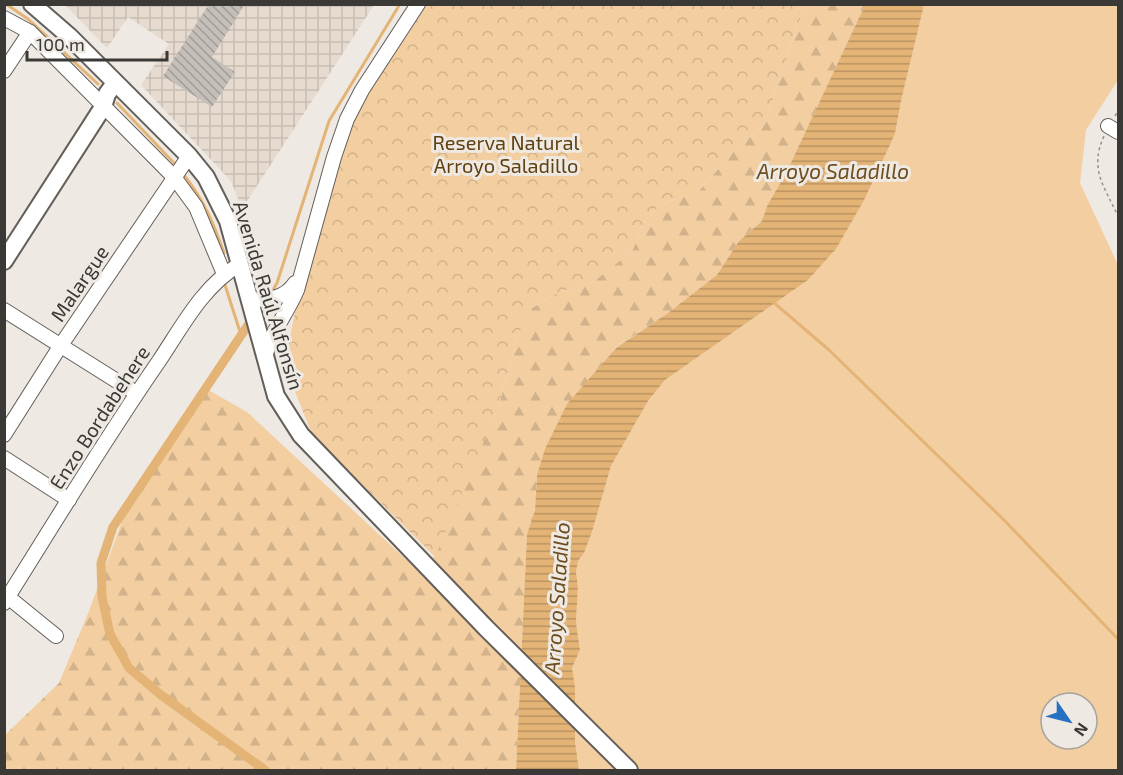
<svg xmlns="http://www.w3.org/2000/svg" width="1123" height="775" viewBox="0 0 1123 775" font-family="'Exo 2',sans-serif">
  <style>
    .industrial { fill: url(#industrial-grid) }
    .grass { fill: #f3cea0; fill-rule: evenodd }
    .forest { fill: url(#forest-firs) }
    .park { fill: url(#park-crowns) }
    .water { fill: url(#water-rules) }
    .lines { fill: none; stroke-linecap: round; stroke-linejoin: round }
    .stream { stroke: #e4b477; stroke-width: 3 }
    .canal { stroke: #e4b477; stroke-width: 9 }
    .building { fill: url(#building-back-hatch) }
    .minor-casing { stroke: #645f59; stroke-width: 16 }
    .major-casing { stroke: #645f59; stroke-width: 20 }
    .path { stroke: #94918c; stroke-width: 1.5; stroke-dasharray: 3 3; stroke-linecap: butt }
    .minor { stroke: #fff; stroke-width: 14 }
    .major { stroke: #fff; stroke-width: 16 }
    .labels { text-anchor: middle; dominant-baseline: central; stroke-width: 6; stroke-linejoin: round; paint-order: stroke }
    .park-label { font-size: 20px; fill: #614111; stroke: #eee9e2 }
    .street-label { font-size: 20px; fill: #3b3936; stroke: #eee9e2 }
    .water-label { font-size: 21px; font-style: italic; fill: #6e4d1f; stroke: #eee9e2 }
  </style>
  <defs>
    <pattern id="industrial-grid" width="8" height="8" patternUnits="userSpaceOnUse" patternTransform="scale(1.5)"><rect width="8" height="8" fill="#e6dbce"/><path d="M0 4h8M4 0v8" fill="none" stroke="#c6bdb2"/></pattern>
    <pattern id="forest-firs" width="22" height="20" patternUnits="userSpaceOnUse" patternTransform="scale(1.5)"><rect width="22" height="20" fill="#f3cea0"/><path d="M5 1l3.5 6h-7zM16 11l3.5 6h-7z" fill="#d1b28a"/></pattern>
    <pattern id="park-crowns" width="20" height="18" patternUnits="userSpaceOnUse" patternTransform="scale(1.5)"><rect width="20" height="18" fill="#f3cea0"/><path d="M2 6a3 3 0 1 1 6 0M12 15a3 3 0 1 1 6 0" fill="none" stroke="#d1b28a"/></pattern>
    <pattern id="water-rules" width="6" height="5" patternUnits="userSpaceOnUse" patternTransform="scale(1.5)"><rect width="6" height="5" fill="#e4b477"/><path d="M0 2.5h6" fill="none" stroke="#ba9362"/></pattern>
    <pattern id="building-back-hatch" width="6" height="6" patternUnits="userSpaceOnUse" patternTransform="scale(1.5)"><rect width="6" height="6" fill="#c5bfb9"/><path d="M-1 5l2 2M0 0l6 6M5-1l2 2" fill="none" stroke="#a19c97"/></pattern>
  </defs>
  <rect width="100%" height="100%" fill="#eee9e2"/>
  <path class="industrial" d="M65,5H374L242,209L231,181L141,85L169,44L128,17L107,48Z"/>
  <path class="grass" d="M924,5H1118V80L1086,130L1080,183L1118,265V770H579L575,741L572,668L580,650L576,622L578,586L576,572L578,561L584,553L592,532L611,466L648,401L665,380L808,280L836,249L895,134L901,101ZM1051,703H1087V739H1051Z"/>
  <path class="forest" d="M807,5H865L787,171L767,206L762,221L739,241L718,275L668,313L616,347L537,475L535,510L527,534L516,770H5V735L59,683L89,611L127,508L203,387L247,412L425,577L498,408L518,335L532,308L557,293L593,282L632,251L644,223L655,210L669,201L697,193L737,148L764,125L800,19Z"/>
  <path class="park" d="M425,5H807L800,19L764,125L737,148L697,193L669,201L655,210L644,223L632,251L593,282L557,293L532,308L518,335L498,408L435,557L312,434L294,389L288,347L295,312L339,159L352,125L368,92Z"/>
  <path class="water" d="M865,5H924L901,101L895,134L864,200L836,249L808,280L665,380L648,401L611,466L592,532L584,553L578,561L576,572L578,586L576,622L580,650L572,668L575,687V741L579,770H516L527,534L535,510L537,475L545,449L567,404L617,347L668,313L717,275L739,241L762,221L767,206L787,171Z"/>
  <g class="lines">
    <g class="stream">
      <path d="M6,4L28,19L98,84"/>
      <path d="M117,103L174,163"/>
      <path d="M183,174C204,200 213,222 224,253"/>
      <path d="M225,285L241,335"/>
      <path d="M273,290L277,283L329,121L400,4"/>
      <path d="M772,301L829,350L1004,520L1118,639"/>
    </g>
    <path class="canal" d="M248,325L113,527L101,563L102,597L110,634L129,668L161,695L265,770"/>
  </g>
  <path class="building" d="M209,4H245L212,57L235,72L212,107L163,76Z"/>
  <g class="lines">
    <g class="minor-casing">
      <g id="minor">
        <path d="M4,18L30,32L174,177L196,207L224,274"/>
        <path d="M4,71L30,32"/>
        <path d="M1108,126L1118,132"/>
        <path d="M249,300C267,300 285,299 295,283"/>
        <path d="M4,310L136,393"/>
        <path d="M265,357C272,329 286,316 297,290L334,157L347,119L362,90L418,4"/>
        <path d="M4,435L61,345L189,156"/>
        <path d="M4,458L69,500"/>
        <path d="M8,597L56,636"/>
        <path d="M4,603C55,522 105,439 159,361C183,325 203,286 240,264"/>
      </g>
    </g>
    <g class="major-casing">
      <g id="major">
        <path d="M32,4L69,36L189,156L206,177L228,221L276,396L301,435L486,628L629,770"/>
        <path d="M4,261L103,107L107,94L115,83"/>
      </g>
    </g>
    <g class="path">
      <path d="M1115,116L1118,111"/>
      <path d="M1104,136C1089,169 1104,186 1118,216"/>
    </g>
    <use href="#minor" class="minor"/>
    <use href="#major" class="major"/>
  </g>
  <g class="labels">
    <g class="park-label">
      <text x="506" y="142">Reserva Natural<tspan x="506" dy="23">Arroyo Saladillo</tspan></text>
    </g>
    <g class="street-label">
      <text transform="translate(79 283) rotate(-56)">Malargue</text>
      <text transform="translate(269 295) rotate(73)">Avenida Raúl Alfonsín</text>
      <text transform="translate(99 417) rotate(-57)">Enzo Bordabehere</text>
    </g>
    <g class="water-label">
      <text x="833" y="170">Arroyo Saladillo</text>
      <text transform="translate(556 598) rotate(-86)">Arroyo Saladillo</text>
    </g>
  </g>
  <rect width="1123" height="775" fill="none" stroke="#3b3936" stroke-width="12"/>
  <g transform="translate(1069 721) rotate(125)"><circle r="28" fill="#eee9e2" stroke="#a6a39d" stroke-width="1.5"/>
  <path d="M0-4.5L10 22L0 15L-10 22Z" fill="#2572c2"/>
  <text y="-9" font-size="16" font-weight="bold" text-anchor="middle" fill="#3b3936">N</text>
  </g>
  <path d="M27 51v9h140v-9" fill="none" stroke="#3b3936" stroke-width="3"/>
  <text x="36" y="51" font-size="18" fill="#3b3936" stroke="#eee9e2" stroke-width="4.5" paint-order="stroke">100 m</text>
</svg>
